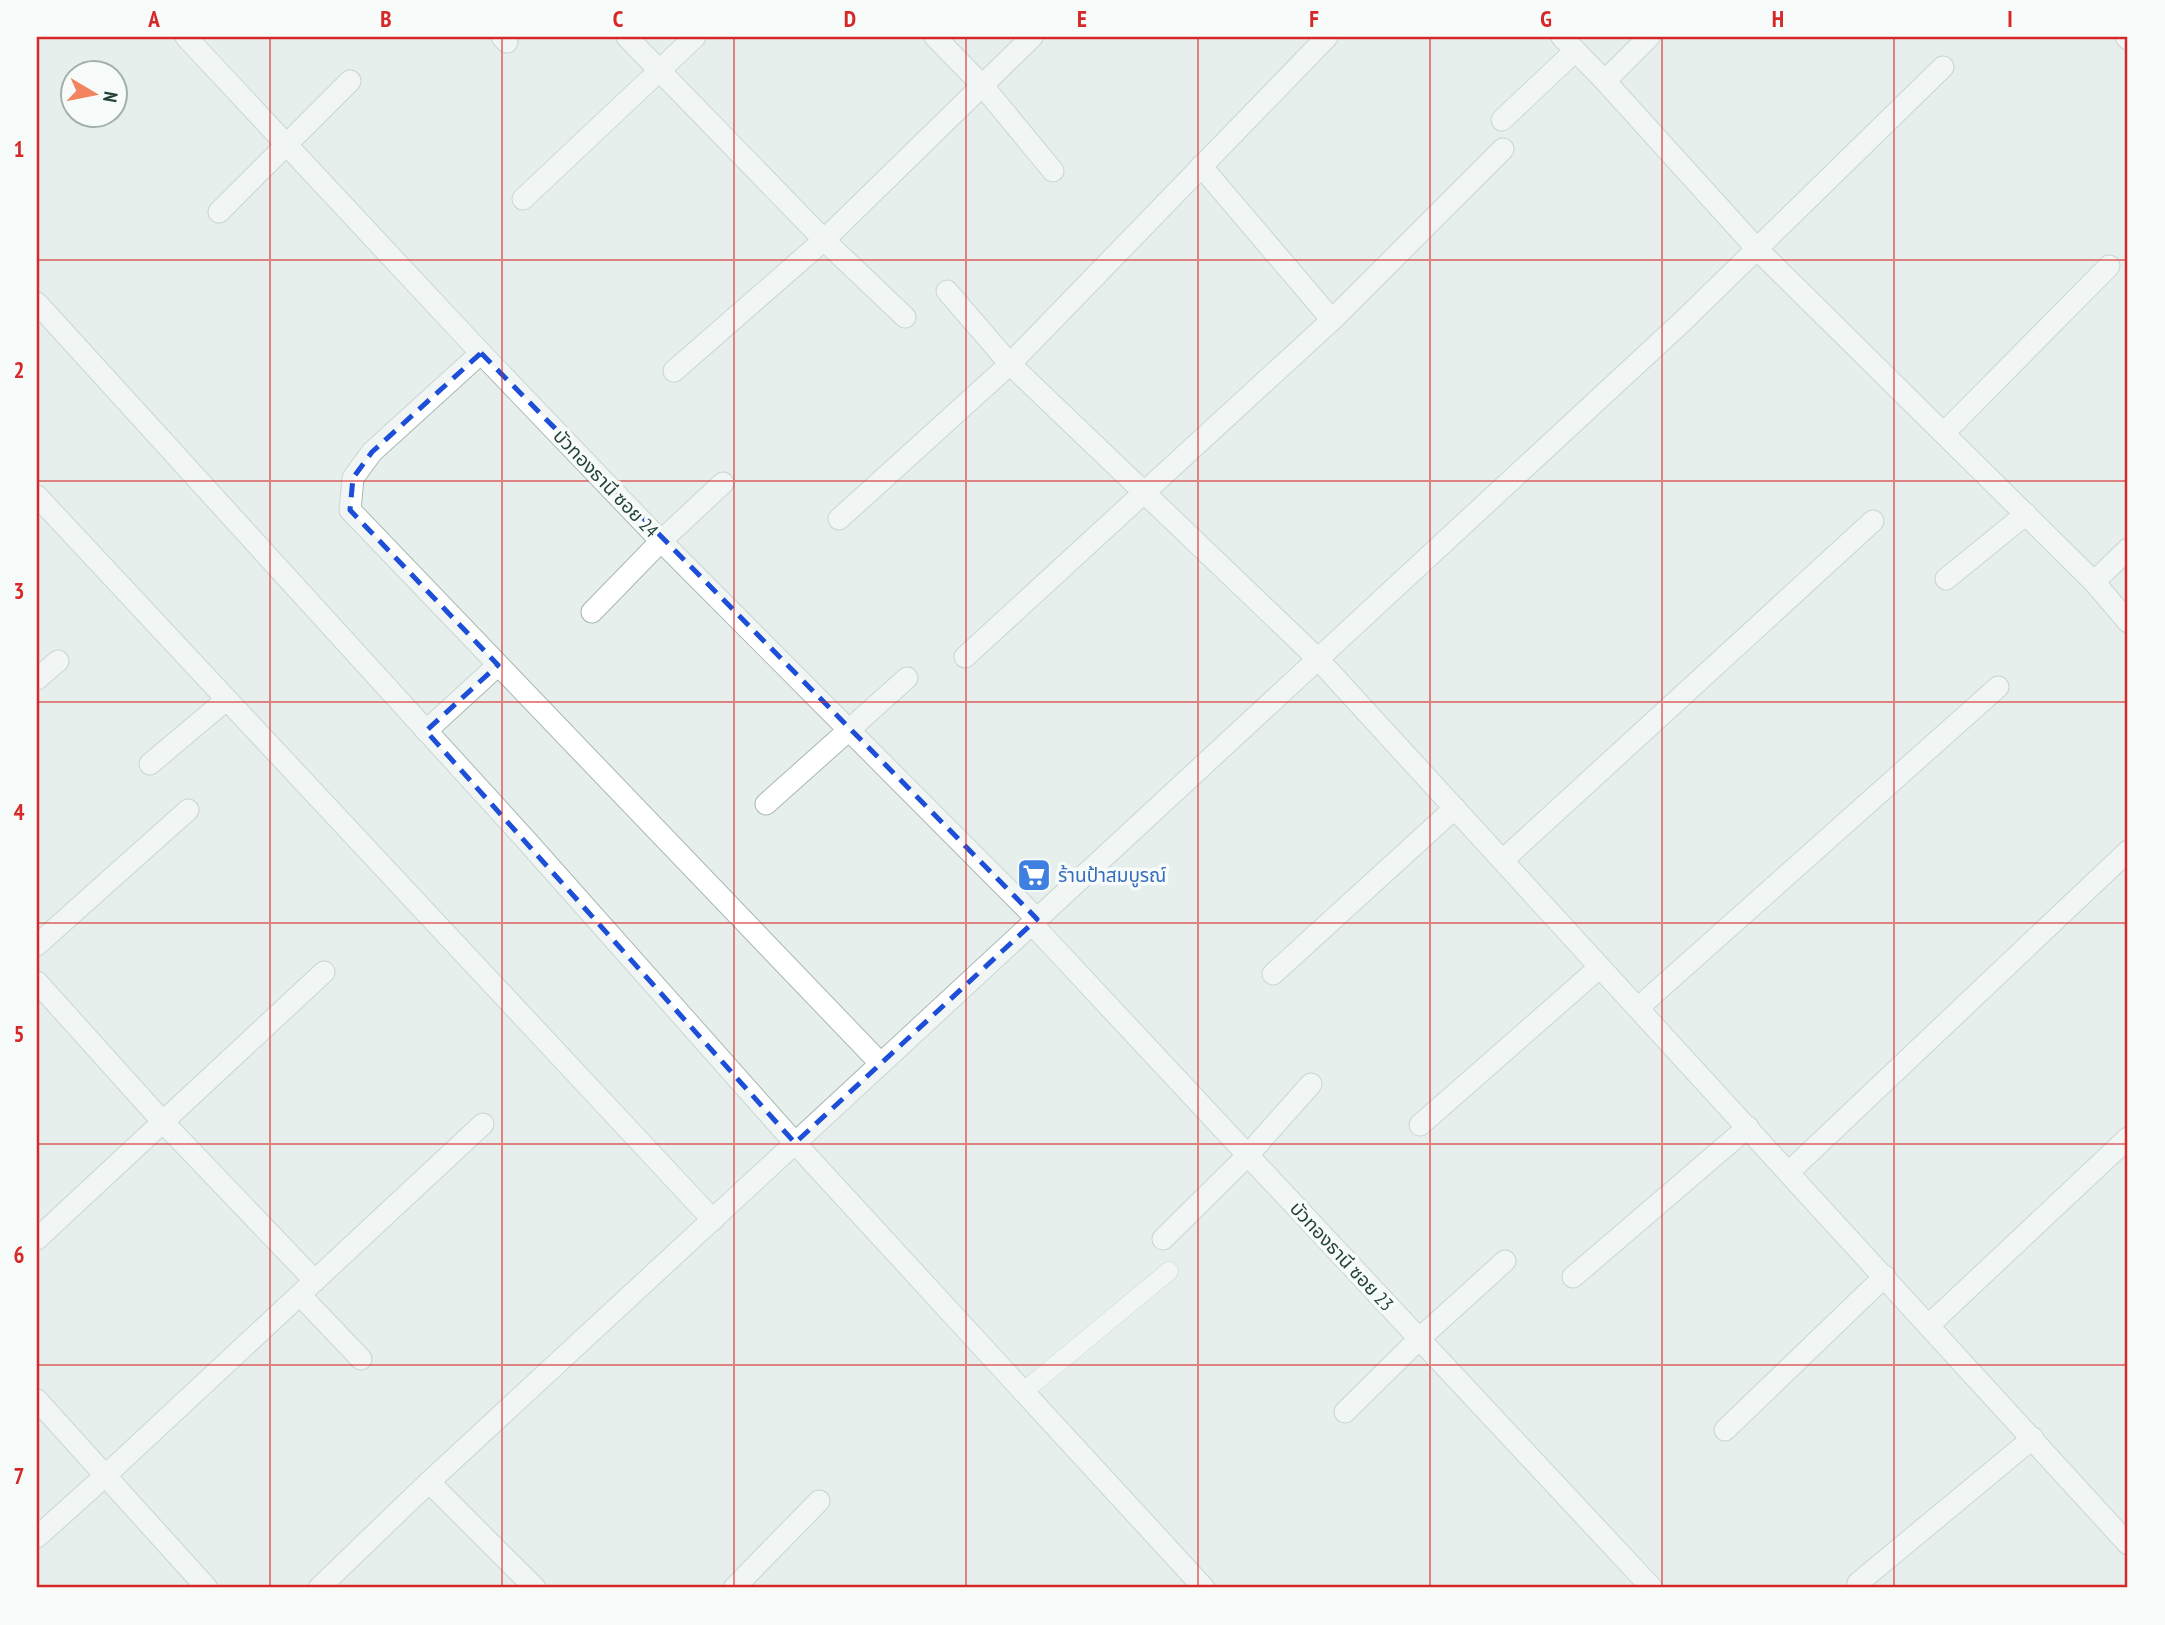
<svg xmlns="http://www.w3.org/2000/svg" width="2165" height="1625" viewBox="0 0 2165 1625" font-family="'PT Sans Narrow','Noto Sans Thai',sans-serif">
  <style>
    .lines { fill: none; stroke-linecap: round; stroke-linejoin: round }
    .lane-casing { stroke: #a8b8b2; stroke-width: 19 }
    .street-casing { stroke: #a8b8b2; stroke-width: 23 }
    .lane { stroke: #fff; stroke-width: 18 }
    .street { stroke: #fff; stroke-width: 21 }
    .marked { fill: none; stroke: #1d4ed8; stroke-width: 5; stroke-dasharray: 14 9; stroke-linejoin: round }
    .grid { fill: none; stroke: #d62828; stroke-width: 2; stroke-opacity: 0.55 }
    .labels { text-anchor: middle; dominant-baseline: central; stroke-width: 7; stroke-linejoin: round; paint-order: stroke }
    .street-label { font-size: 19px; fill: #24423a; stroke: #f7fbf9 }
    .shop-label { font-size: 19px; fill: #366cbe; stroke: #f7fbf9; text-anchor: start }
    .neatline { fill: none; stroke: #d62828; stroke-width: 2.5 }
    .grid-label { font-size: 23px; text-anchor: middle; font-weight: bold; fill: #d62828 }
  </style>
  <rect width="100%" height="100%" fill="#e6efeb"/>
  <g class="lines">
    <g class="lane-casing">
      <path id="lane" d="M1023,1392L1169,1271"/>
    </g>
    <g class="street-casing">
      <g id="street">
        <path d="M186,37L481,353L661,541L1037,919"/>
        <path d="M502,37L507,42"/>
        <path d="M627,37L824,240L905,317"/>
        <path d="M935,37L982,85L1053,171"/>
        <path d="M1562,37L1605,81L1757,249L2094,582L2128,622"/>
        <path d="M2126,37L2128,39"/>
        <path d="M1605,81L1649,37"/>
        <path d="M1502,120L1575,51"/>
        <path d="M1201,166L1332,320"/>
        <path d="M523,199L695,37"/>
        <path d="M219,212L350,81"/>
        <path d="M947,291L1010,364L1318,659L2128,1544"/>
        <path d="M37,303L526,840L795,1143L1204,1588"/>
        <path d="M481,353L372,452L353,478L350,510L881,1064"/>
        <path d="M674,371L824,240L1032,37"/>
        <path d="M1944,433L2109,266"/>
        <path d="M37,496L713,1220"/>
        <path d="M839,519L1010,364L1327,37"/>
        <path d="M1946,579L2026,514"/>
        <path d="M2094,582L2128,549"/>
        <path d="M592,612L661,541L723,483"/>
        <path d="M965,657L1332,320L1503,149"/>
        <path d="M37,679L58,661"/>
        <path d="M426,731L498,665"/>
        <path d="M150,764L226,700"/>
        <path d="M766,804L907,678"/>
        <path d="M1503,860L1873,521"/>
        <path d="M1032,924L1652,1588"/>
        <path d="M37,945L188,810"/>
        <path d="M1273,974L1455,808"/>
        <path d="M37,982L163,1122L315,1281"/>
        <path d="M1639,1007L1998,687"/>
        <path d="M1420,1125L1600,967"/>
        <path d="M1789,1172L2128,851"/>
        <path d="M37,1239L324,972"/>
        <path d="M1163,1239L1247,1156L1311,1084"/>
        <path d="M1573,1277L1748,1127"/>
        <path d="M300,1295L361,1359"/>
        <path d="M1929,1325L2128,1138"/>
        <path d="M37,1400L207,1588"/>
        <path d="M1345,1412L1419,1339L1505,1261"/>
        <path d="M1725,1430L1885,1276"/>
        <path d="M429,1482L535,1588"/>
        <path d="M37,1537L105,1476L483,1124"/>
        <path d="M1858,1583L2033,1438"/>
        <path d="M319,1588L429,1482L1683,321L1943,67"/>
        <path d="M734,1588L819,1501"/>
      </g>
    </g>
    <use href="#lane" class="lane"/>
    <use href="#street" class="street"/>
  </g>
  <path d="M0 0H2165V1625H0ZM481,353L1037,919L795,1143L426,731L498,665L350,510L353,478L372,452Z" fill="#e6efeb" fill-opacity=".55" fill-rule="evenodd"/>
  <path class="marked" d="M481,353L1037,919L795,1143L426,731L498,665L350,510L353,478L372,452Z"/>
  <path class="grid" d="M270,37V1588M502,37V1588M734,37V1588M966,37V1588M1198,37V1588M1430,37V1588M1662,37V1588M1894,37V1588M37,260H2128M37,481H2128M37,702H2128M37,923H2128M37,1144H2128M37,1365H2128"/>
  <defs>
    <g id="supermarket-square" transform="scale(1.75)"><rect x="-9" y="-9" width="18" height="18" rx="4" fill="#3f7fe0" stroke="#f7fbf9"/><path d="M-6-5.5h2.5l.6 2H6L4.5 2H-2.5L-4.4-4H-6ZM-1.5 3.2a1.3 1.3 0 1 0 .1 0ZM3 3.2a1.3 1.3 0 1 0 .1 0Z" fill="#fff"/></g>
  </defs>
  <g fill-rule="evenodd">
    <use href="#supermarket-square" x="1034" y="875"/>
  </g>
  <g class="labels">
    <g class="street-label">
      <text transform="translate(606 483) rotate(46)">บัวทองธานี ซอย 24</text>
      <text transform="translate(1342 1256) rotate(47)">บัวทองธานี ซอย 23</text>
    </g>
    <g class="shop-label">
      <text x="1058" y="875">ร้านป้าสมบูรณ์</text>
    </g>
  </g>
  <rect width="2165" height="1625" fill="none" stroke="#f7fbf9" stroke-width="77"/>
  <g transform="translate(94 94) rotate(100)"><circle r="33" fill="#f7fbf9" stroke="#a3b1ad" stroke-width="2"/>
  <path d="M0-5L12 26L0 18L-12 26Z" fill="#f4845f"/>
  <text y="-10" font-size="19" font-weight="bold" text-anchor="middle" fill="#24423a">N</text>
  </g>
  <rect x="38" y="38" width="2088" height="1548" class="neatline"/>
  <g class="grid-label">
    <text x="154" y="27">A</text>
    <text x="386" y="27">B</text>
    <text x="618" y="27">C</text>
    <text x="850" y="27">D</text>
    <text x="1082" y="27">E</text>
    <text x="1314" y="27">F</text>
    <text x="1546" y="27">G</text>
    <text x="1778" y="27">H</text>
    <text x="2010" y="27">I</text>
    <text x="19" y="157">1</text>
    <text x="19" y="378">2</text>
    <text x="19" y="599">3</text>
    <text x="19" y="820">4</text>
    <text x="19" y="1042">5</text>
    <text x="19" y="1263">6</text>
    <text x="19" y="1484">7</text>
  </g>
</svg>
